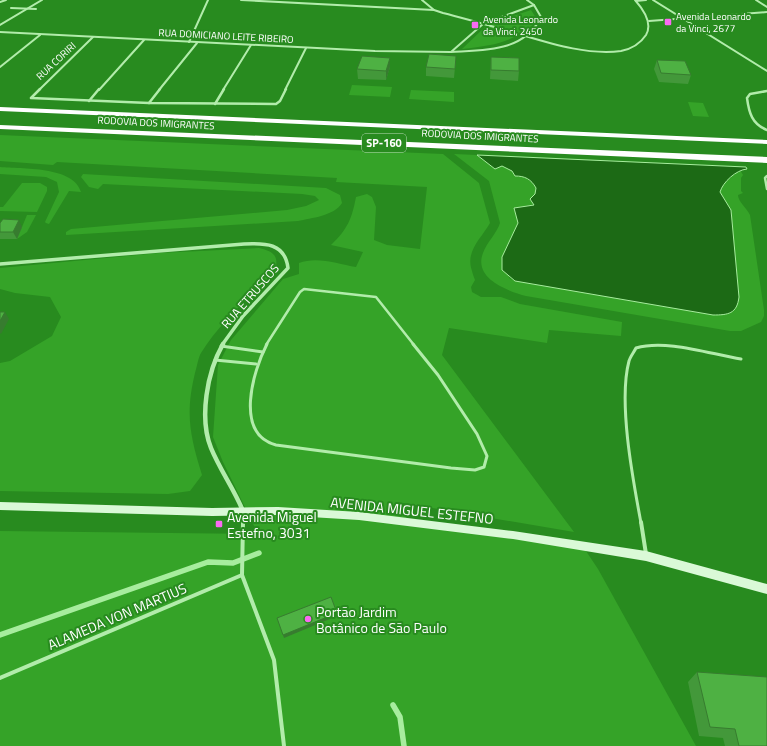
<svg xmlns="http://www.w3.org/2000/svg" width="767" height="746" viewBox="0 0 767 746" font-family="'Titillium Web',sans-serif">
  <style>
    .green { fill: #35a328 }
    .water { fill: #1c6a15; stroke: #a7ed9e }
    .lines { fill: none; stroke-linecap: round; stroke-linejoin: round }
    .stream { stroke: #a7ed9e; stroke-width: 5.5 }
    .service-far2 { stroke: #b2ecab; stroke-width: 2.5 }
    .service-far1 { stroke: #b2ecab; stroke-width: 3 }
    .service { stroke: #b2ecab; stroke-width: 4 }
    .minor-far3 { stroke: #b2ecab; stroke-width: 2 }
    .minor-far2 { stroke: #b2ecab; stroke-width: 2.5 }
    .minor-far1 { stroke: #b2ecab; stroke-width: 3.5 }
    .minor { stroke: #b2ecab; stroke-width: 4.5 }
    .secondary { fill: #daf9d7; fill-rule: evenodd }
    .motorway { fill: #fff; fill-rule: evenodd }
    .wall { fill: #43983a }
    .shaded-wall { fill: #377c2f }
    .building { fill: #4eb143; stroke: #377c2f }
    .poi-dot { fill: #fa6af2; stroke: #288b1f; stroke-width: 1.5 }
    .labels { text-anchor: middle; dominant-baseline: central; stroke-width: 4; stroke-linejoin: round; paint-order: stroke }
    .far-poi-label { font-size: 10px; fill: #fff; stroke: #288b1f; text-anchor: start }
    .far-street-label { font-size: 10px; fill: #fff; stroke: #288b1f }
    .shield { fill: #288b1f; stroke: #bedcbc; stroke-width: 1 }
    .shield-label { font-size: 11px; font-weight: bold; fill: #fff }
    .street-label { font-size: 12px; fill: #fff; stroke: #288b1f }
    .near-street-label { font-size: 14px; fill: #fff; stroke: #288b1f }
    .near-poi-label { font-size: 14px; fill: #fff; stroke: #288b1f; text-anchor: start }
  </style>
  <rect width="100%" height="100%" fill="#288b1f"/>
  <g class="green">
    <path d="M531,10L538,21C511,43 496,45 462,49L487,25Z"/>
    <path d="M352,85L392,87L390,97L349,95Z"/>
    <path d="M411,90L454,92V102L409,99Z"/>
    <path d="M688,102L703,103L709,117L693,116Z"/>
    <path d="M0,135L443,154L479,183L490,223C481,239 465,251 472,271C473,275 474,277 475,280L471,287L472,292L481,297H501L520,304L622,322L621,336L549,330L547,343L449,328L442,355L574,532L397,502L411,525L584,548L598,569L696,746H0V531L258,534L223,462L213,437L218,365L231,340L283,279L299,274V263C317,256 338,264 356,267L363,252L331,245C348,229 352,218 356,197L367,194L372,197L376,207L374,240L387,245L420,249L427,187L336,182L337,178L57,162L53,165L0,161Z"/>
    <path d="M454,154L477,155L495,169L502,166L512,171L515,176C525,176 531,179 536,188L535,194L530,199L534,204L514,208L518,222L516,230L510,238L509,278L515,281L713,315L729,314L739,297L731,210L720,192L722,185L740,170L743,175L741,178V191L743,193L738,195C738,202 747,208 750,215L764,310V316L761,322L741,331H730L526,296C508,291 473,279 483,253C487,242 497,233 500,223L489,181Z"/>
    <path d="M0,167C21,169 74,166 81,192L69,191L49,224L46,223L45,222L59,192L57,182L46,177L0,174Z"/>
    <path d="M83,174L326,188L340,195L342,203C334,216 311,218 298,221L66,235V232L71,229L287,210L306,206L319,200L315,196L302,194L103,184L98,189L89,187L81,177Z"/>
    <path d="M22,183H40L47,187V191L37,212L0,211V207H3Z"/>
    <path d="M27,215H36L27,232L17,239Z"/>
    <path d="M259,248C275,252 279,256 275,272C250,297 220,322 201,353C198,358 197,367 195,373C185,414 190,436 202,475L190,491L168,494L0,491V363L10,361L52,336L61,317L50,297L15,293L0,289V268L159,253Z"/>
  </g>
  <path class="water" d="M477,155L746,167L747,169C736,170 723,182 720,192L731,210L739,297C737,314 728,315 713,315L515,281L502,270V257L518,223L514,208L534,205L530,199L535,194L536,188C531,179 525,176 515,176L512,171L502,166L495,169Z"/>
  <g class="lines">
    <g class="stream">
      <path d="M0,635L208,562L233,563L259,553"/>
      <path d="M393,705L400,717L404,746"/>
    </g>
    <path class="service-far2" d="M266,345L300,292L304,289L376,297L414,345"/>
    <g class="service-far1">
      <path d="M267,344C253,371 234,434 276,445L451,468L475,470L484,467L487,456L477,434L438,375L413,344"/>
      <path d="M221,346L263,352"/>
      <path d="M215,360L256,364"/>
      <path d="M243,523V512"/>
      <path d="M641,523C633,480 618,402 629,361C630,357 634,352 636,348C666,339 710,354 741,359"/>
    </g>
    <g class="service">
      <path d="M243,522L242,575L274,660L284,746"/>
      <path d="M641,522L646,554"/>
      <path d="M0,678L242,575"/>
    </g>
    <g class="minor-far3">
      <path d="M241,0L434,10"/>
      <path d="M422,0L434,10L443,13C463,18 484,24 505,30C541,40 583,56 621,51C631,49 640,44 646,35C653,23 643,9 635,0"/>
      <path d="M527,0L534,5"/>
      <path d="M653,0L767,71"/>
      <path d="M756,0L767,7"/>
      <path d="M636,1L646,0"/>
      <path d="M0,2L6,0"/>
      <path d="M534,5L541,17C524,52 485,50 451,52L483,24Z"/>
      <path d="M11,8L36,9"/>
      <path d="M649,21L767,12"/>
      <path d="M0,25L42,0"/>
      <path d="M0,32L375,51L451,52"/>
      <path d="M189,42L208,0"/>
      <path d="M0,67L40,35"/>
      <path d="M39,90L93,37"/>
      <path d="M99,90L144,40"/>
      <path d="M159,90L197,43"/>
      <path d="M223,90L251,45"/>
      <path d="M285,90L306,48"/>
    </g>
    <g class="minor-far2">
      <path d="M40,89L31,98L149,103L276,104L280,101L286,89"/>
      <path d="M767,91L750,94L747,98C749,113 752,124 767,130"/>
      <path d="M89,101L99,89"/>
      <path d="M149,103L160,89"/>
      <path d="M215,104L224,89"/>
      <path d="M767,176L765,178L767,189"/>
    </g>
    <path class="minor-far1" d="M0,264L244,244C265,243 285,243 288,268L243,316L222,345"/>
    <path class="minor" d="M223,344C207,372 199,418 211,448C220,470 234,489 243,511"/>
    <path class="secondary" d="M0,502L212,508L278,507L359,512L513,531L646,551L767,584V594L646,561L513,539L359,520L278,515L212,516L0,510Z"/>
    <g class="motorway">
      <path d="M0,107L767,140V144L0,111Z"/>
      <path d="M0,125L767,157V163L0,129Z"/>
    </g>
  </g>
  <g class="wall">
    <path d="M456,56L454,78L426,76V67Z"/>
    <path d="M491,57L519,71L518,81L490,79Z"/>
    <path d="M390,58V67L386,80L358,79L357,69Z"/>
    <path d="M657,60L691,75L688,84L659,82L654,69Z"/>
    <path d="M0,223L22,227L17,239H0Z"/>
    <path d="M697,672L767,746H725L723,738L699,736L688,682Z"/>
  </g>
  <g class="shaded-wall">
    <path d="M390,58V67L386,80V71Z"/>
    <path d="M19,220L22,227L17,239L13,232Z"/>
    <path d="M5,312L9,319L1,334L0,333V321Z"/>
    <path d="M337,613V616L284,638L283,635Z"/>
  </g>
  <g class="building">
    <path d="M429,54L456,56L455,69L426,67Z"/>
    <path d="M362,56L390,58L386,71L357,69Z"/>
    <path d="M491,57L519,58V71L491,70Z"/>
    <path d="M657,60L685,61L691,75L661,73Z"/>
    <path d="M3,219L19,220L13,232H0V223Z"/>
    <path d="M0,312H5L0,321Z"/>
    <path d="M331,597L337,613L283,635L277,618Z"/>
    <path d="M697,672L767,677V746H739L735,729L710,727Z"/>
  </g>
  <g class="poi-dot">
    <rect x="664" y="18" width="8" height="8" rx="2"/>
    <rect x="471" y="21" width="8" height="8" rx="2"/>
    <rect x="215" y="520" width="8" height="8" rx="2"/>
    <circle cx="308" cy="619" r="4"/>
  </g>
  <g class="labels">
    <g class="far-poi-label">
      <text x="676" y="16">Avenida Leonardo<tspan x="676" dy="12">da Vinci, 2677</tspan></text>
      <text x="483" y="19">Avenida Leonardo<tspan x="483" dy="12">da Vinci, 2450</tspan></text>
    </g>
    <g class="far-street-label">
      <text transform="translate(226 36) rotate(3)">RUA DOMICIANO LEITE RIBEIRO</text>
      <text transform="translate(56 61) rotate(-43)">RUA CORIRI</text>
      <text transform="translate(156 123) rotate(3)">RODOVIA DOS IMIGRANTES</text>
      <text transform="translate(480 136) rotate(3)">RODOVIA DOS IMIGRANTES</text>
    </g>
    <rect class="shield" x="362" y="134" width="44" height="18" rx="3"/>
    <g class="shield-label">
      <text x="384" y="143">SP-160</text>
    </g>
    <g class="street-label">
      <text transform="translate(250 296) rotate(-49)">RUA ETRUSCOS</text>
    </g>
    <g class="near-street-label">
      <text transform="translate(412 510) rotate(6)">AVENIDA MIGUEL ESTEFNO</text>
      <text transform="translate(117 616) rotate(-23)">ALAMEDA VON MARTIUS</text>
    </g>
    <g class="near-poi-label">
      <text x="227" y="516">Avenida Miguel<tspan x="227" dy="16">Estefno, 3031</tspan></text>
      <text x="316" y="611">Portão Jardim<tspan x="316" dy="16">Botânico de São Paulo</tspan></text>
    </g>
  </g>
</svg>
